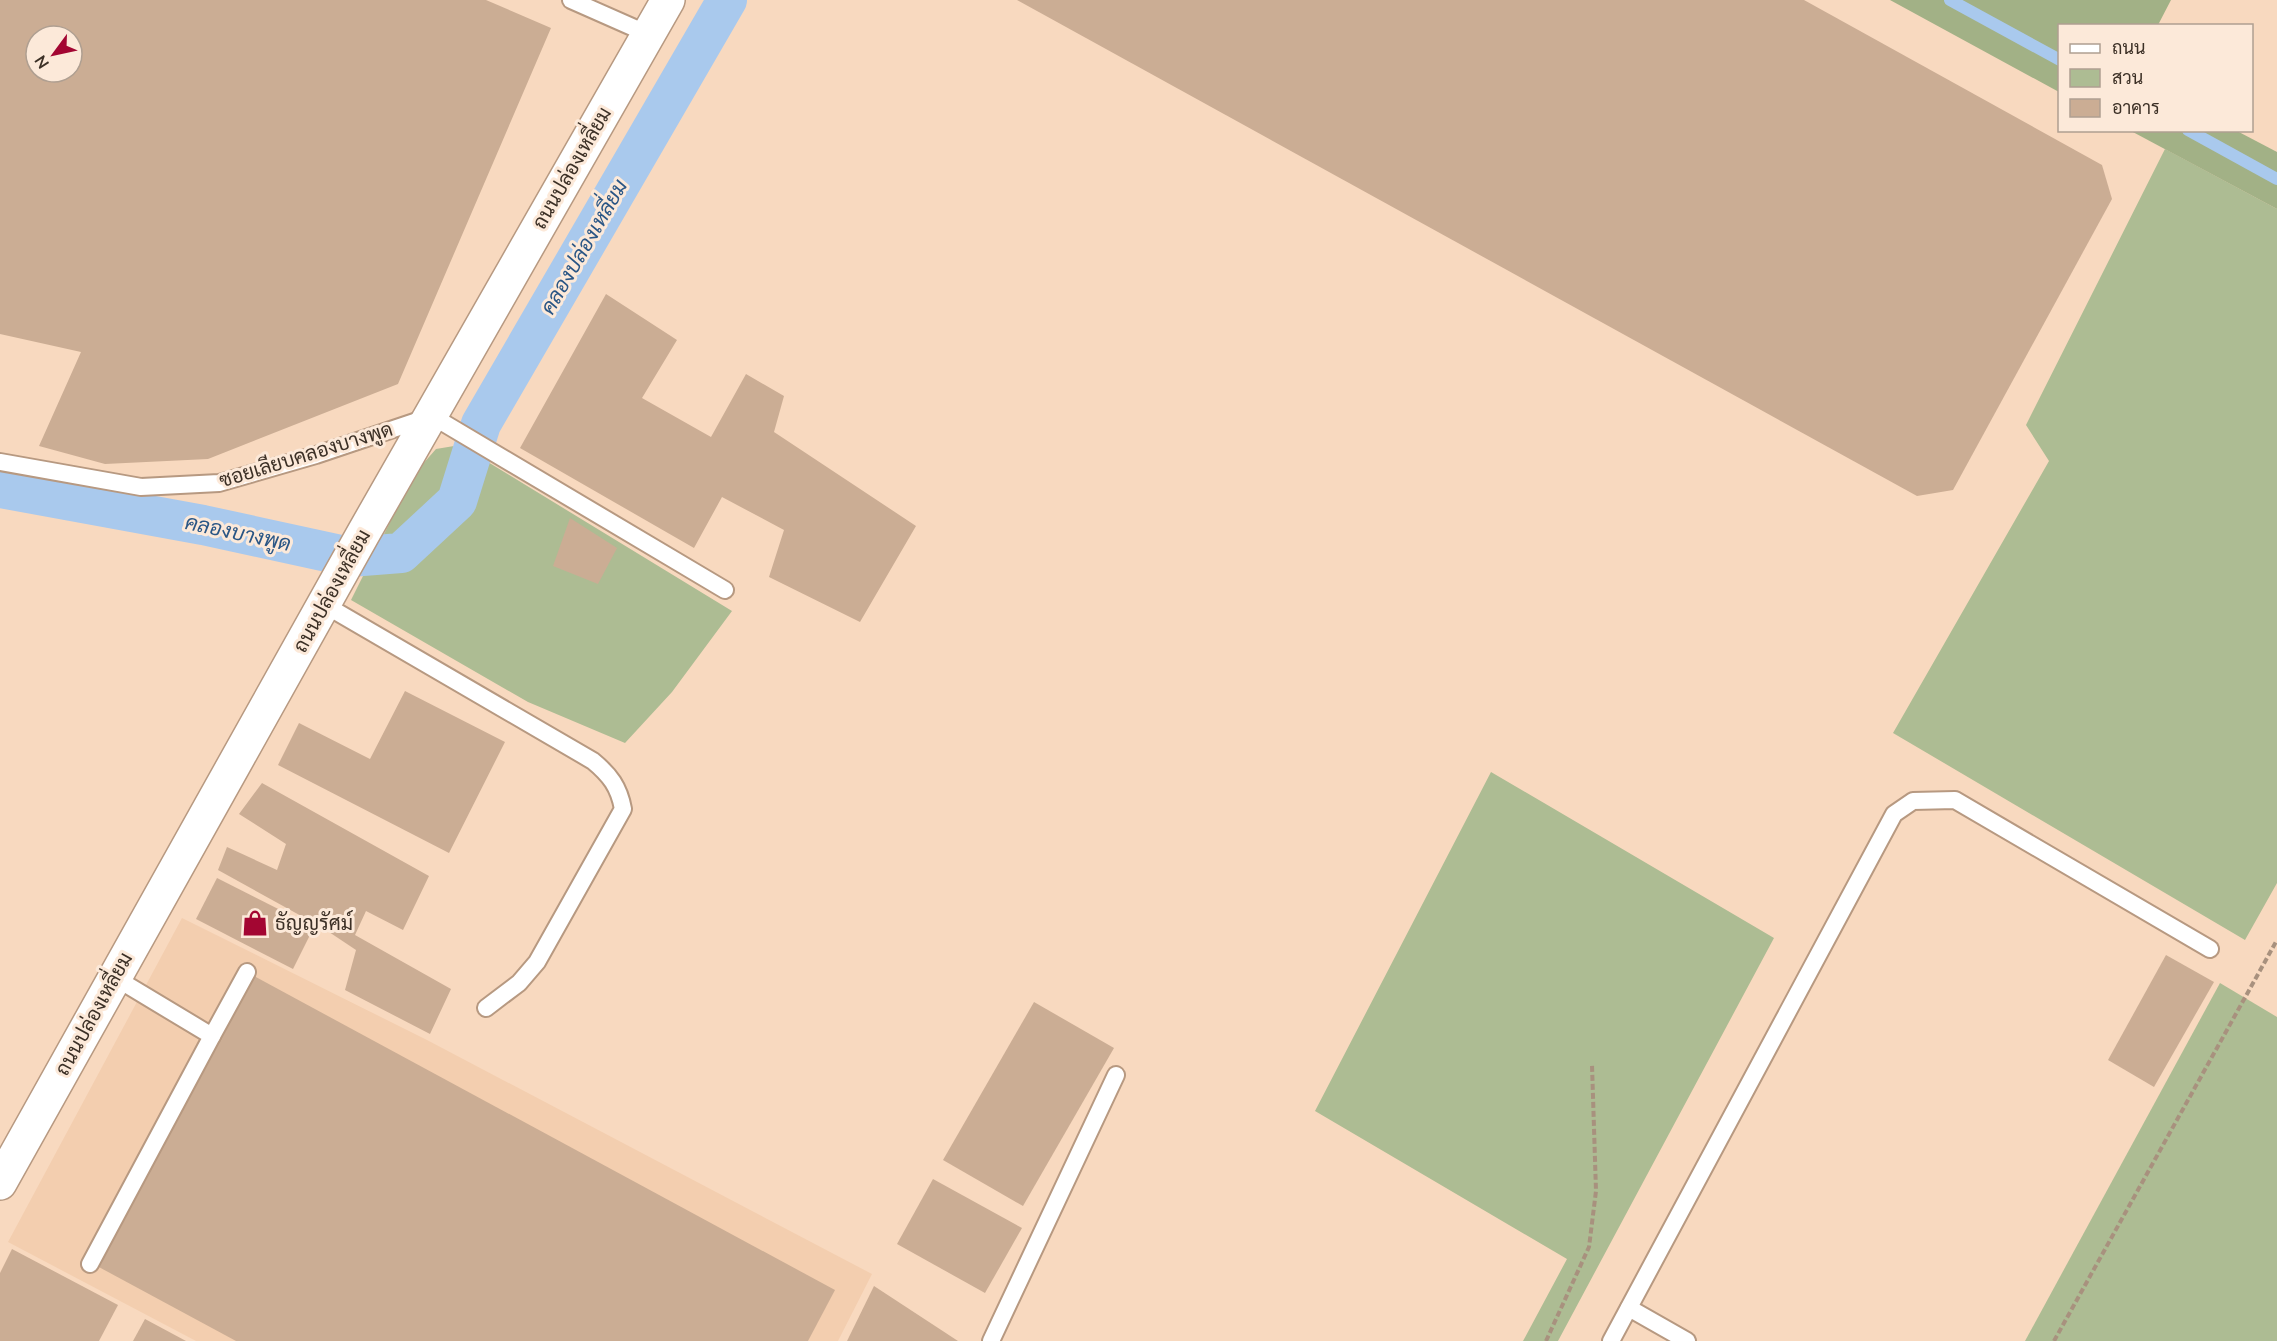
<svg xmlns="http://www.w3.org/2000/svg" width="2277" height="1341" viewBox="0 0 2277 1341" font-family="'Nunito Sans',Sarabun,sans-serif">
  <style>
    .built { fill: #f3ceaf }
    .green { fill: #adbc93 }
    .forest { fill: #a2b186 }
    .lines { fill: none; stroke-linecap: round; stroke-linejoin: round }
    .stream { stroke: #a9c9ed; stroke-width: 12 }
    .canal { stroke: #a9c9ed; stroke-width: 40 }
    .building { fill: #cbad94; fill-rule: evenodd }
    .lane-casing { stroke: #b79981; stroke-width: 20 }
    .secondary-casing { stroke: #b79981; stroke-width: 36 }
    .path { stroke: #a8917e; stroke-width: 4; stroke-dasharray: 6 3; stroke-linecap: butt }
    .lane { stroke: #fff; stroke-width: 16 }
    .secondary { stroke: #fff; stroke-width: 33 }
    .labels { text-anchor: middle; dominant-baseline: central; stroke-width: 6; stroke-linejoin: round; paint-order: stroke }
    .street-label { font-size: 20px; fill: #3c3026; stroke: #fce9d9 }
    .poi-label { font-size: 20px; fill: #3c3026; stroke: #fce9d9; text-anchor: start }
    .water-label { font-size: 21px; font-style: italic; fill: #2a5685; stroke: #fce9d9 }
  </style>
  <rect width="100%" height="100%" fill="#f8d9bf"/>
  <path class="built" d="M182,918L427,1040L872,1274L838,1341H196L8,1242Z"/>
  <g class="green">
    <path d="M2165,149L2277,209V883L2245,940L1893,733L2049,461L2026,425Z"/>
    <path d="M460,445L732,611L672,692L625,743L528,702L351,600L390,522L407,482L436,449Z"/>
    <path d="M1491,772L1774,938L1558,1341H1523L1567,1259L1315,1111Z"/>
    <path d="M2220,983L2277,1017V1341H2025Z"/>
  </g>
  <g class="forest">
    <path d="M1890,0H2171L2158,25L2060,26L2059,92Z"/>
    <path d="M2131,131H2237L2277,152V209Z"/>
  </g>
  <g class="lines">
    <g class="stream">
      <path d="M1950,0L2060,60"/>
      <path d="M2188,130L2277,179"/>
    </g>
    <path class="canal" d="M0,488L203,525L350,557L401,553L457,501L481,424L727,0"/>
  </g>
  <g class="building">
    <path d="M0,0H486L551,28L398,384L208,459L105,464L39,446L81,352L0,334ZM36,36H72V72H36Z"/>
    <path d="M1017,0H1804L2102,165L2112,199L1953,490L1917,496Z"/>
    <path d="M606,294L677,340L642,398L711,437L746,374L784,396L774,432L916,526L860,622L769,577L784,530L722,497L694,548L520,448Z"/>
    <path d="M570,518L617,548L598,584L553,566Z"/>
    <path d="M405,691L505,742L449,853L278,765L299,723L370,759Z"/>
    <path d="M262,783L429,876L403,930L366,911L355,935L451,989L430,1034L345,990L356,950L323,928L218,870L227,847L277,870L286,844L239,814Z"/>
    <path d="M217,878L314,927L293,969L196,919Z"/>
    <path d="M2166,955L2214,982L2154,1087L2108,1060Z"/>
    <path d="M252,975L835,1290L808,1341H236L97,1266Z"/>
    <path d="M1034,1002L1114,1048L1023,1206L943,1160Z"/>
    <path d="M933,1179L1022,1228L985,1293L897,1244Z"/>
    <path d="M12,1249L118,1305L99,1341H0V1273Z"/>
    <path d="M874,1286L958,1341H847Z"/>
    <path d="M145,1319L186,1341H133Z"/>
  </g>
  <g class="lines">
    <g class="lane-casing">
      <g id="lane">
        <path d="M571,0L648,34"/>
        <path d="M0,462L141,487L219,483L316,455L432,416L725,590"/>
        <path d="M325,605L593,761C610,775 619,787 623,809L537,962L519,983L486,1008"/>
        <path d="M212,1036L247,972"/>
        <path d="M90,1264L212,1036L114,977"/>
        <path d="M1629,1308L1687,1341"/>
        <path d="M991,1341L1116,1075"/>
        <path d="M1611,1341L1894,814L1913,801L1955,800L2210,949"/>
      </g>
    </g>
    <g class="secondary-casing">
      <path id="secondary" d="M0,1183L363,534L668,0"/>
    </g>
    <g class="path">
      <path d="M1546,1341L1589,1247L1596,1191L1592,1065"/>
      <path d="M2054,1341L2277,940"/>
    </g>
    <use href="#lane" class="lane"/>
    <use href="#secondary" class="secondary"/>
  </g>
  <defs>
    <g id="shop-bare" transform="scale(2.07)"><path d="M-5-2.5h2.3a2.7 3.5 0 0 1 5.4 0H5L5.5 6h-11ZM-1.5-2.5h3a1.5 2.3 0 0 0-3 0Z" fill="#a30632" stroke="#fce9d9" stroke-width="2.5" paint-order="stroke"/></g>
  </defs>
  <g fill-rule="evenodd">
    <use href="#shop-bare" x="255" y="923"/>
  </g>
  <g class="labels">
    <g class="street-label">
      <text transform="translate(572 168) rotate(-60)">ถนนปล่องเหลี่ยม</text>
      <text transform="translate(306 455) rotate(-17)">ซอยเลียบคลองบางพูด</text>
      <text transform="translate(332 591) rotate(-61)">ถนนปล่องเหลี่ยม</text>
      <text transform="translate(94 1014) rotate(-61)">ถนนปล่องเหลี่ยม</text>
    </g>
    <g class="poi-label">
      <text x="275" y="923">ธัญญรัศม์</text>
    </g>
    <g class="water-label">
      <text transform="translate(584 247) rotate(-60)">คลองปล่องเหลี่ยม</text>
      <text transform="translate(238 533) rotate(12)">คลองบางพูด</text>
    </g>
  </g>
  <rect x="2058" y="24" width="195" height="108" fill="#fce9d9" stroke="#af9f91" stroke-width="1.5"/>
  <rect x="2070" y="44" width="30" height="9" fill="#ffffff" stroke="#af9f91" stroke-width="1.5"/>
  <text x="2112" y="54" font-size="18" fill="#3c3026">ถนน</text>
  <rect x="2070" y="69" width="30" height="18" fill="#adbc93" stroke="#af9f91" stroke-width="1.5"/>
  <text x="2112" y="84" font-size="18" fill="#3c3026">สวน</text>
  <rect x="2070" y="99" width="30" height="18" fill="#cbad94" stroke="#af9f91" stroke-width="1.5"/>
  <text x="2112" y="114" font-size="18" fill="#3c3026">อาคาร</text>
  <g transform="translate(54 54) rotate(237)"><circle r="28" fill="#fce9d9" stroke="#af9f91" stroke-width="1.5"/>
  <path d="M0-4.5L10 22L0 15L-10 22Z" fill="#a30632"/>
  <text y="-9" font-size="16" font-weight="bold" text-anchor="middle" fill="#3c3026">N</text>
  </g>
</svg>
